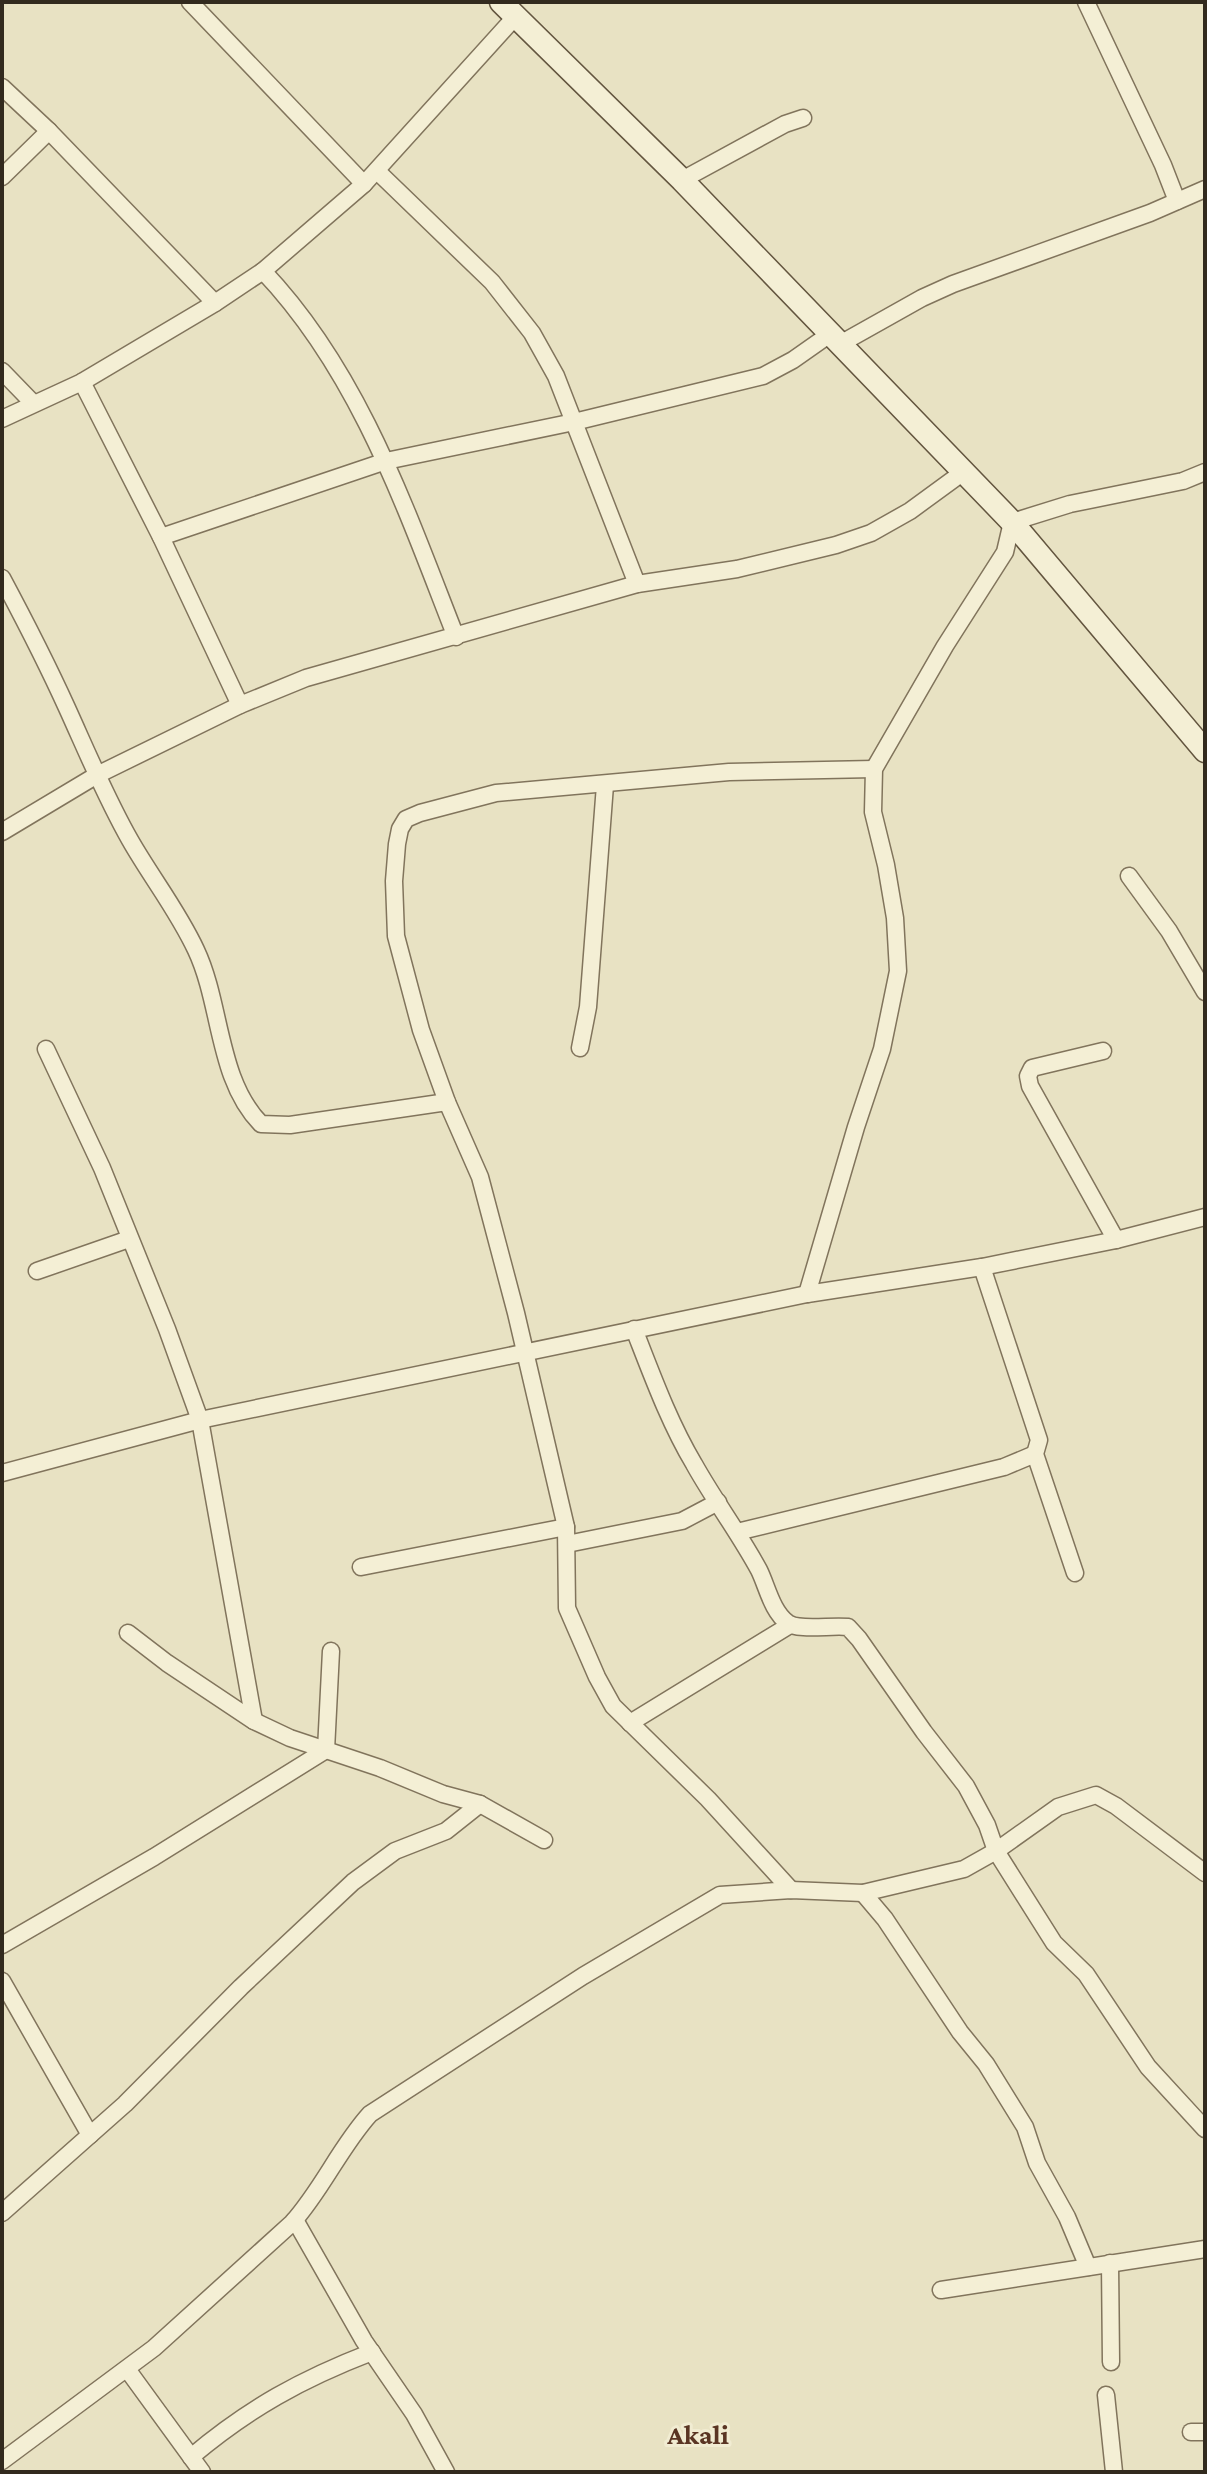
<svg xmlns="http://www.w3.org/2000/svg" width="1207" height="2474" viewBox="0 0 1207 2474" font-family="'Crimson Pro',serif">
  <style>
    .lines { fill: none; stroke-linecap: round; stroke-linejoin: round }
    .street-casing { stroke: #81745c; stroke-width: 19 }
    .secondary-casing { stroke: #63553f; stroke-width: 25 }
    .street { stroke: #f4efd5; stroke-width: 16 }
    .secondary { stroke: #f4efd5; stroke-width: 22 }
    .labels { text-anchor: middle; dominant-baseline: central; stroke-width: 6; stroke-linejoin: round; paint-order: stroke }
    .quarter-label { font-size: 28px; font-weight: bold; fill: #5a3523; stroke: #f1ecd2 }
  </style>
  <rect width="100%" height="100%" fill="#e8e2c3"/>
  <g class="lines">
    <g class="street-casing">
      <g id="street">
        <path d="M190,2L364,184"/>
        <path d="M1086,2L1163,165L1177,201"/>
        <path d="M2,87L49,131L215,303"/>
        <path d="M377,171L492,282L532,333L556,376L637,584"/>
        <path d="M2,177L49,131"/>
        <path d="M682,180L785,124L803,118"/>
        <path d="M263,271C360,373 406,510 456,637"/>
        <path d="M840,344L922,298L953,284L1150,213L1205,189"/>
        <path d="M2,371L33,403"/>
        <path d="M82,382L161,537L240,705"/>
        <path d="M2,419L82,382L215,303L263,271L364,184L516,16"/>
        <path d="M161,537L386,461L574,422L763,376L793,360L830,334"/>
        <path d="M2,578C25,621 47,664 67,708C87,752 106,798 130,840C151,877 178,911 196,950C222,1005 217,1079 261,1124L290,1125L447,1102"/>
        <path d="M2,832L97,775L240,705L306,678L637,584L737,569L836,545L871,533L910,511L962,473"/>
        <path d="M1129,876L1169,931L1205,992"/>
        <path d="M580,1048L588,1007L605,785"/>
        <path d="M46,1049L102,1168L167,1329L200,1420L254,1721"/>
        <path d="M1103,1051L1032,1068L1028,1076L1030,1086L1116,1240"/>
        <path d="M982,1267L1039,1440L1035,1454L1075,1573"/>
        <path d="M37,1271L129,1239"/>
        <path d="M807,1294L856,1127L882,1049L898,971L895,918L886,865L873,812L874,769L945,646L1005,552L1012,522L1070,504L1183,481L1205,472"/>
        <path d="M634,1329C652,1375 669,1422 694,1464C714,1500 739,1533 759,1570C767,1586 772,1612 788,1623C798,1631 832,1625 848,1627L859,1639L924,1732L966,1786L987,1825L996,1851L1054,1943L1086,1974L1148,2067L1205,2129"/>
        <path d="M2,1473L200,1420L807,1294L982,1267L1116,1240L1205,1217"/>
        <path d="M737,1532L1004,1467L1035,1454"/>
        <path d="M567,1544L682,1521L718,1502"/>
        <path d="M361,1567L566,1527"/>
        <path d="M128,1633L167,1663L254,1721L290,1738L380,1768L443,1794L480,1804L544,1840"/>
        <path d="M630,1723L790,1625"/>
        <path d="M791,1890L708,1799L613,1706L597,1677L567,1608L566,1527L516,1313L480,1177L447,1102L421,1030L396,936L394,881L397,844L400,829L406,819L420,813L496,793L729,772L874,769"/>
        <path d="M863,1893L885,1919L960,2032L986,2064L1025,2127L1037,2163L1067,2217L1088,2267"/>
        <path d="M2,1945L154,1857L326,1750L331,1651"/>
        <path d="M2,1981L90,2135"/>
        <path d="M2,2213L125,2104L241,1987L353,1882L395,1851L446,1831L480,1804"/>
        <path d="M295,2220L364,2341L414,2414L446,2472"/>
        <path d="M1110,2263L1111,2362"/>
        <path d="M941,2290L1205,2249"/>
        <path d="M127,2369L202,2472"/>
        <path d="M1106,2395L1114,2472"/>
        <path d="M1191,2432H1205"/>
        <path d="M191,2457C249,2408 302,2379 372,2352"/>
        <path d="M2,2461L154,2348L292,2223C322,2190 340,2147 370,2114L583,1976L720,1895L791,1890L863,1893L964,1869L996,1851L1058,1807L1096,1795L1116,1806L1205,1873"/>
      </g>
    </g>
    <g class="secondary-casing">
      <path id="secondary" d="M501,2L682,180L1012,522L1205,751"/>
    </g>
    <use href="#street" class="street"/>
    <use href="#secondary" class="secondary"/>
  </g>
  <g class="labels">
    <g class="quarter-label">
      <text x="698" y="2434">Akali</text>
    </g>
  </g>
  <rect width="1207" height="2474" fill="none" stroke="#322a1e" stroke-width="8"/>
</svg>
